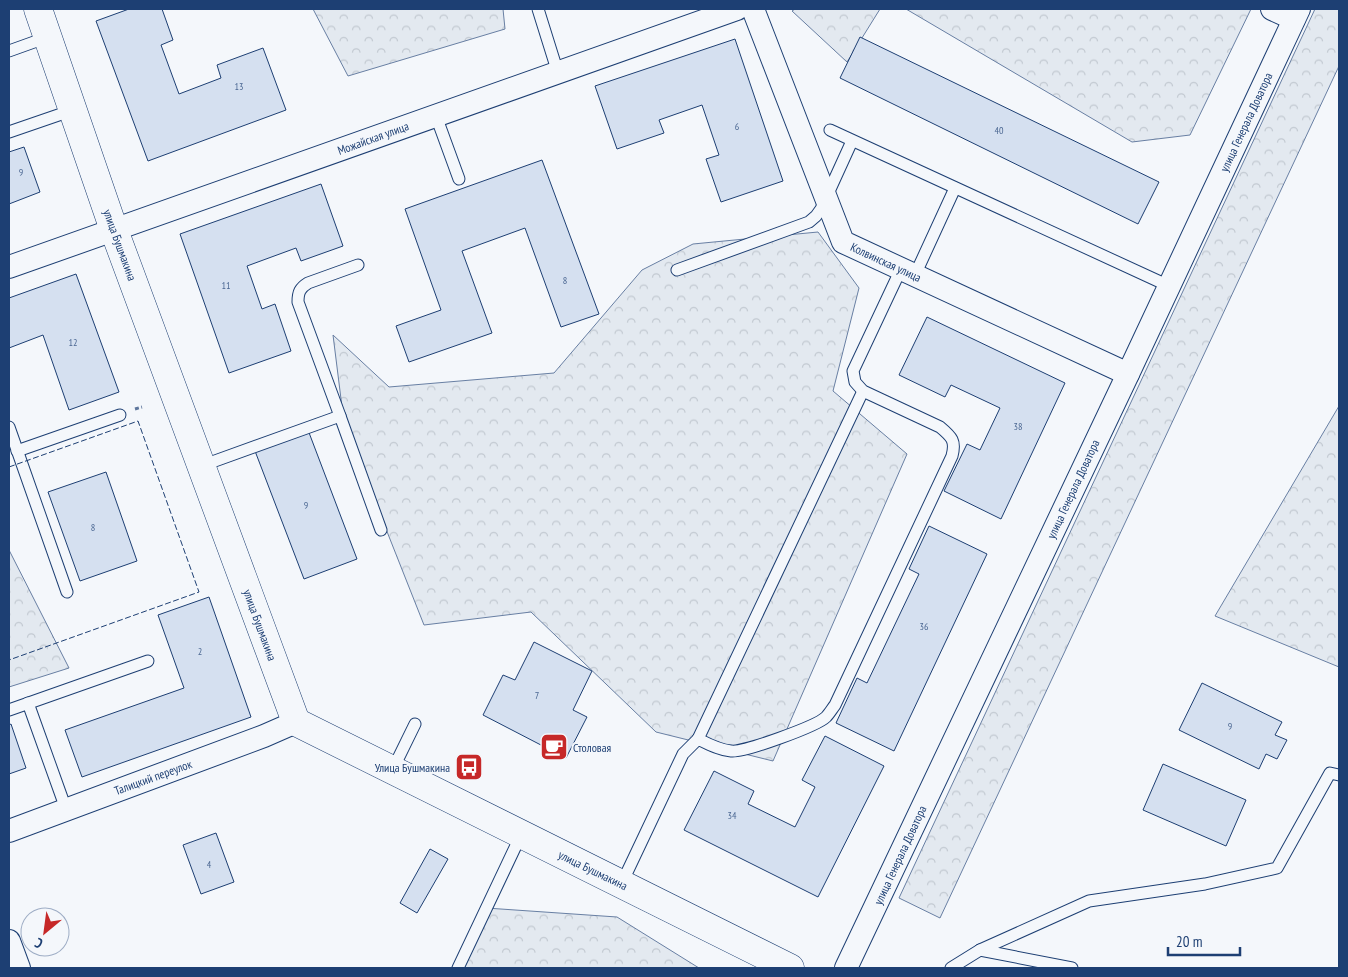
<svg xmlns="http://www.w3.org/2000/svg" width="1348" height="977" viewBox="0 0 1348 977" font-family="'PT Sans Narrow',sans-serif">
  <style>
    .forest { fill: url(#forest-crowns); stroke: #687fa3 }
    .building { fill: #d5e0f0; stroke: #1d3f73 }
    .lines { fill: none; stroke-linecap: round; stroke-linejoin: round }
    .service-casing { stroke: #1d3f73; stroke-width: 13 }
    .minor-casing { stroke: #1d3f73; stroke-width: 24 }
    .tertiary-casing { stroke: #1d3f73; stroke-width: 29 }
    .path { stroke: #5e769c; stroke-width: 3; stroke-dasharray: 4 2.5; stroke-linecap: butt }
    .service { stroke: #f4f7fb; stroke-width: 11 }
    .minor { stroke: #f4f7fb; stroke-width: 22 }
    .tertiary { stroke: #f4f7fb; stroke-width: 28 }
    .fence { stroke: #1d3f73; stroke-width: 1; stroke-dasharray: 6 2.5; stroke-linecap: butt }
    .labels { text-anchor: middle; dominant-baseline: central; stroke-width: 4; stroke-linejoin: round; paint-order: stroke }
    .number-label { font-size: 10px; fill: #4b6792 }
    .street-label { font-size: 12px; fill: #1d3f73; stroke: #f4f7fb }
    .poi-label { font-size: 12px; fill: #1d3f73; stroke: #f4f7fb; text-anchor: start }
  </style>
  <defs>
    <pattern id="forest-crowns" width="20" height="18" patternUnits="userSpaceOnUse" patternTransform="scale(1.25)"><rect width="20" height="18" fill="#e3e9f0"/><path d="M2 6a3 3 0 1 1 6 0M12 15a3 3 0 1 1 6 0" fill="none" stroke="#c2c9d1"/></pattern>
  </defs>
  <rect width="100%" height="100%" fill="#f4f7fb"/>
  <g class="forest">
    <path d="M313,9H503L505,29L348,76Z"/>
    <path d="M795,9H880L847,62L792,11Z"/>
    <path d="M906,9H1251L1190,135L1132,142Z"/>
    <path d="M1315,9H1339V66L940,918L899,898Z"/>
    <path d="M818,232L859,288L833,391L907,454L773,761L656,732L531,612L424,625L344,423L333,335L389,387L554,373L642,270L693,244Z"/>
    <path d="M1339,406V667L1215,616Z"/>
    <path d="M9,550L69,668L9,687Z"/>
    <path d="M486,908L617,917L699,968H460Z"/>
  </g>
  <g class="building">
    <path d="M129,9H162L173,40L161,45L179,94L221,78L217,65L263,48L286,110L148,161L96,21Z"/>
    <path d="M860,37L1159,182L1138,224L840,78Z"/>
    <path d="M735,39L783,181L721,202L706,159L719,155L702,105L659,120L664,133L617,149L595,86Z"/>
    <path d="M24,147L40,192L9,204V152Z"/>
    <path d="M542,160L599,314L561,327L525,228L462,251L492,333L409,362L396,326L441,310L405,209Z"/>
    <path d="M321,184L343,246L301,261L296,248L247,266L262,309L275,304L291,351L229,373L180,234Z"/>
    <path d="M76,274L119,392L69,410L43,335L9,348V298Z"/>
    <path d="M927,317L1065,383L1001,519L944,491L967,444L980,450L1000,408L951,385L945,397L899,375Z"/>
    <path d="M308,430L357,559L304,579L255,451Z"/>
    <path d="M106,472L137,561L80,581L48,492Z"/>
    <path d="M929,526L987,554L894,751L836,723L857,678L867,683L919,574L909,569Z"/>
    <path d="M209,597L251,717L82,777L65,730L184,688L158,615Z"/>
    <path d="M534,642L592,671L573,710L587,717L566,758L483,715L503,675L515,680Z"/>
    <path d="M1202,683L1282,722L1275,735L1287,740L1277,759L1266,754L1259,769L1179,730Z"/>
    <path d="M11,724L26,768L9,774V725Z"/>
    <path d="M825,736L884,766L818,897L684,830L714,771L754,791L748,804L795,827L815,787L802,780Z"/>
    <path d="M1163,764L1246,800L1226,846L1143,810Z"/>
    <path d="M216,833L234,882L201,894L183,845Z"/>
    <path d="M430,849L448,859L417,913L400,903Z"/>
  </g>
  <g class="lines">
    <g class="service-casing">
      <g id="service">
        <path d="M538,9L558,73"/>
        <path d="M9,51L48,37"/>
        <path d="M436,116L459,179"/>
        <path d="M830,130L1169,286"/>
        <path d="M9,132L73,110"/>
        <path d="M677,270L809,222L816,216L821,209L852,141"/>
        <path d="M915,275L955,188"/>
        <path d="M340,416L381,530"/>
        <path d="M9,427L67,592"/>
        <path d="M17,451L120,415"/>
        <path d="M201,466L340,416L298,302C298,292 300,288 308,283L358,265"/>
        <path d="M28,703L66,809"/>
        <path d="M9,710L148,661"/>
        <path d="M698,739L863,391"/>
        <path d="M392,771L415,724"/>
        <path d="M621,885L683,754L698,739C708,744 719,750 731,751C743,753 817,726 826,717C829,714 832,709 835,705L952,456C956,441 952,437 940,427L863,391L855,382L853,371L901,269"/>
        <path d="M980,950L1072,968"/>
        <path d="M458,968L521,835"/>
        <path d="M951,968L980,950L1089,901L1205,884L1277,868L1330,773L1339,775"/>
      </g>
    </g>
    <g class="minor-casing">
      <g id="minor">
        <path d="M753,9L843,242L1128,374"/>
        <path d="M1272,9L1294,19"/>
        <path d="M9,267L737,9"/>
        <path d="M9,831L264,736L296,722"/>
        <path d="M9,941L19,968"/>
        <path d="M846,968L1128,374L1299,9"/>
      </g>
    </g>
    <g class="tertiary-casing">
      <path id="tertiary" d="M38,9L114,230L296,722L790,968"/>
    </g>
    <path class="path" d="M135,409L142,407"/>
    <use href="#service" class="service"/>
    <use href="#minor" class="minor"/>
    <use href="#tertiary" class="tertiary"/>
    <path class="fence" d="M9,467L138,421L199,592L9,660"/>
  </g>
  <defs>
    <g id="cafe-square" transform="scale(1.4375)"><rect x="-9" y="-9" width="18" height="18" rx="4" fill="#c62828" stroke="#f4f7fb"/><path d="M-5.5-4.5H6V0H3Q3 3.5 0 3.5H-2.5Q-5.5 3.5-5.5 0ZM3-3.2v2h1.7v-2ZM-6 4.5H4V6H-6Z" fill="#fff"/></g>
    <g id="bus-square" transform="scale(1.4375)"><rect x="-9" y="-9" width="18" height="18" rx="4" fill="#c62828" stroke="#f4f7fb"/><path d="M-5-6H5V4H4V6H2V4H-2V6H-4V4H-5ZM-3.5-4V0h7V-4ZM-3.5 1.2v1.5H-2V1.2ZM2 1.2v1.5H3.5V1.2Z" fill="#fff"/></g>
  </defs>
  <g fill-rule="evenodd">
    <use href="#cafe-square" x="554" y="747"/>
    <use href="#bus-square" x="469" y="767"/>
  </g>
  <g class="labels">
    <g class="number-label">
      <text x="239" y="86">13</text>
      <text x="737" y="126">6</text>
      <text x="999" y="130">40</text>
      <text x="21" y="172">9</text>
      <text x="565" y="280">8</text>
      <text x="226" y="285">11</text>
      <text x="73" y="342">12</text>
      <text x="1018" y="426">38</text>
      <text x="306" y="505">9</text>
      <text x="93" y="527">8</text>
      <text x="924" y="626">36</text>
      <text x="200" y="651">2</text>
      <text x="537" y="695">7</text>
      <text x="1230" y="726">9</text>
      <text x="732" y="815">34</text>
      <text x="209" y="864">4</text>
    </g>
    <g class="street-label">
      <text transform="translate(1246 122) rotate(-65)">улица Генерала Доватора</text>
      <text transform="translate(373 138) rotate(-20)">Можайская улица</text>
      <text transform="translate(120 245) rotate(70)">улица Бушмакина</text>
      <text transform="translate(886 262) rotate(25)">Колвинская улица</text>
      <text transform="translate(1073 489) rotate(-65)">улица Генерала Доватора</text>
      <text transform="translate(260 625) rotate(70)">улица Бушмакина</text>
      <text transform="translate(153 777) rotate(-20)">Талицкий переулок</text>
      <text transform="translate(900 855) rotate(-65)">улица Генерала Доватора</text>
      <text transform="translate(593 870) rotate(26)">улица Бушмакина</text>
    </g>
    <g class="poi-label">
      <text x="573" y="747">Столовая</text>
      <text x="450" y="767" text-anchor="end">Улица Бушмакина</text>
    </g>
  </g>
  <rect width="1348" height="977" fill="none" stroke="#1d3f73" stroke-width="20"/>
  <g transform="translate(45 932) rotate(209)"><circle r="24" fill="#f4f7fb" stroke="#9eadc5"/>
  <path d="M0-4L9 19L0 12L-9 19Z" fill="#c62828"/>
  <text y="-8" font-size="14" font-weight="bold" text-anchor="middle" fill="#1d3f73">С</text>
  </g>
  <path d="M1168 947v8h72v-8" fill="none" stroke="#1d3f73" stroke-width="2.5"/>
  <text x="1176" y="947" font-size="15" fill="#1d3f73" stroke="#f4f7fb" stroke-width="4" paint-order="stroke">20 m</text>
</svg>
